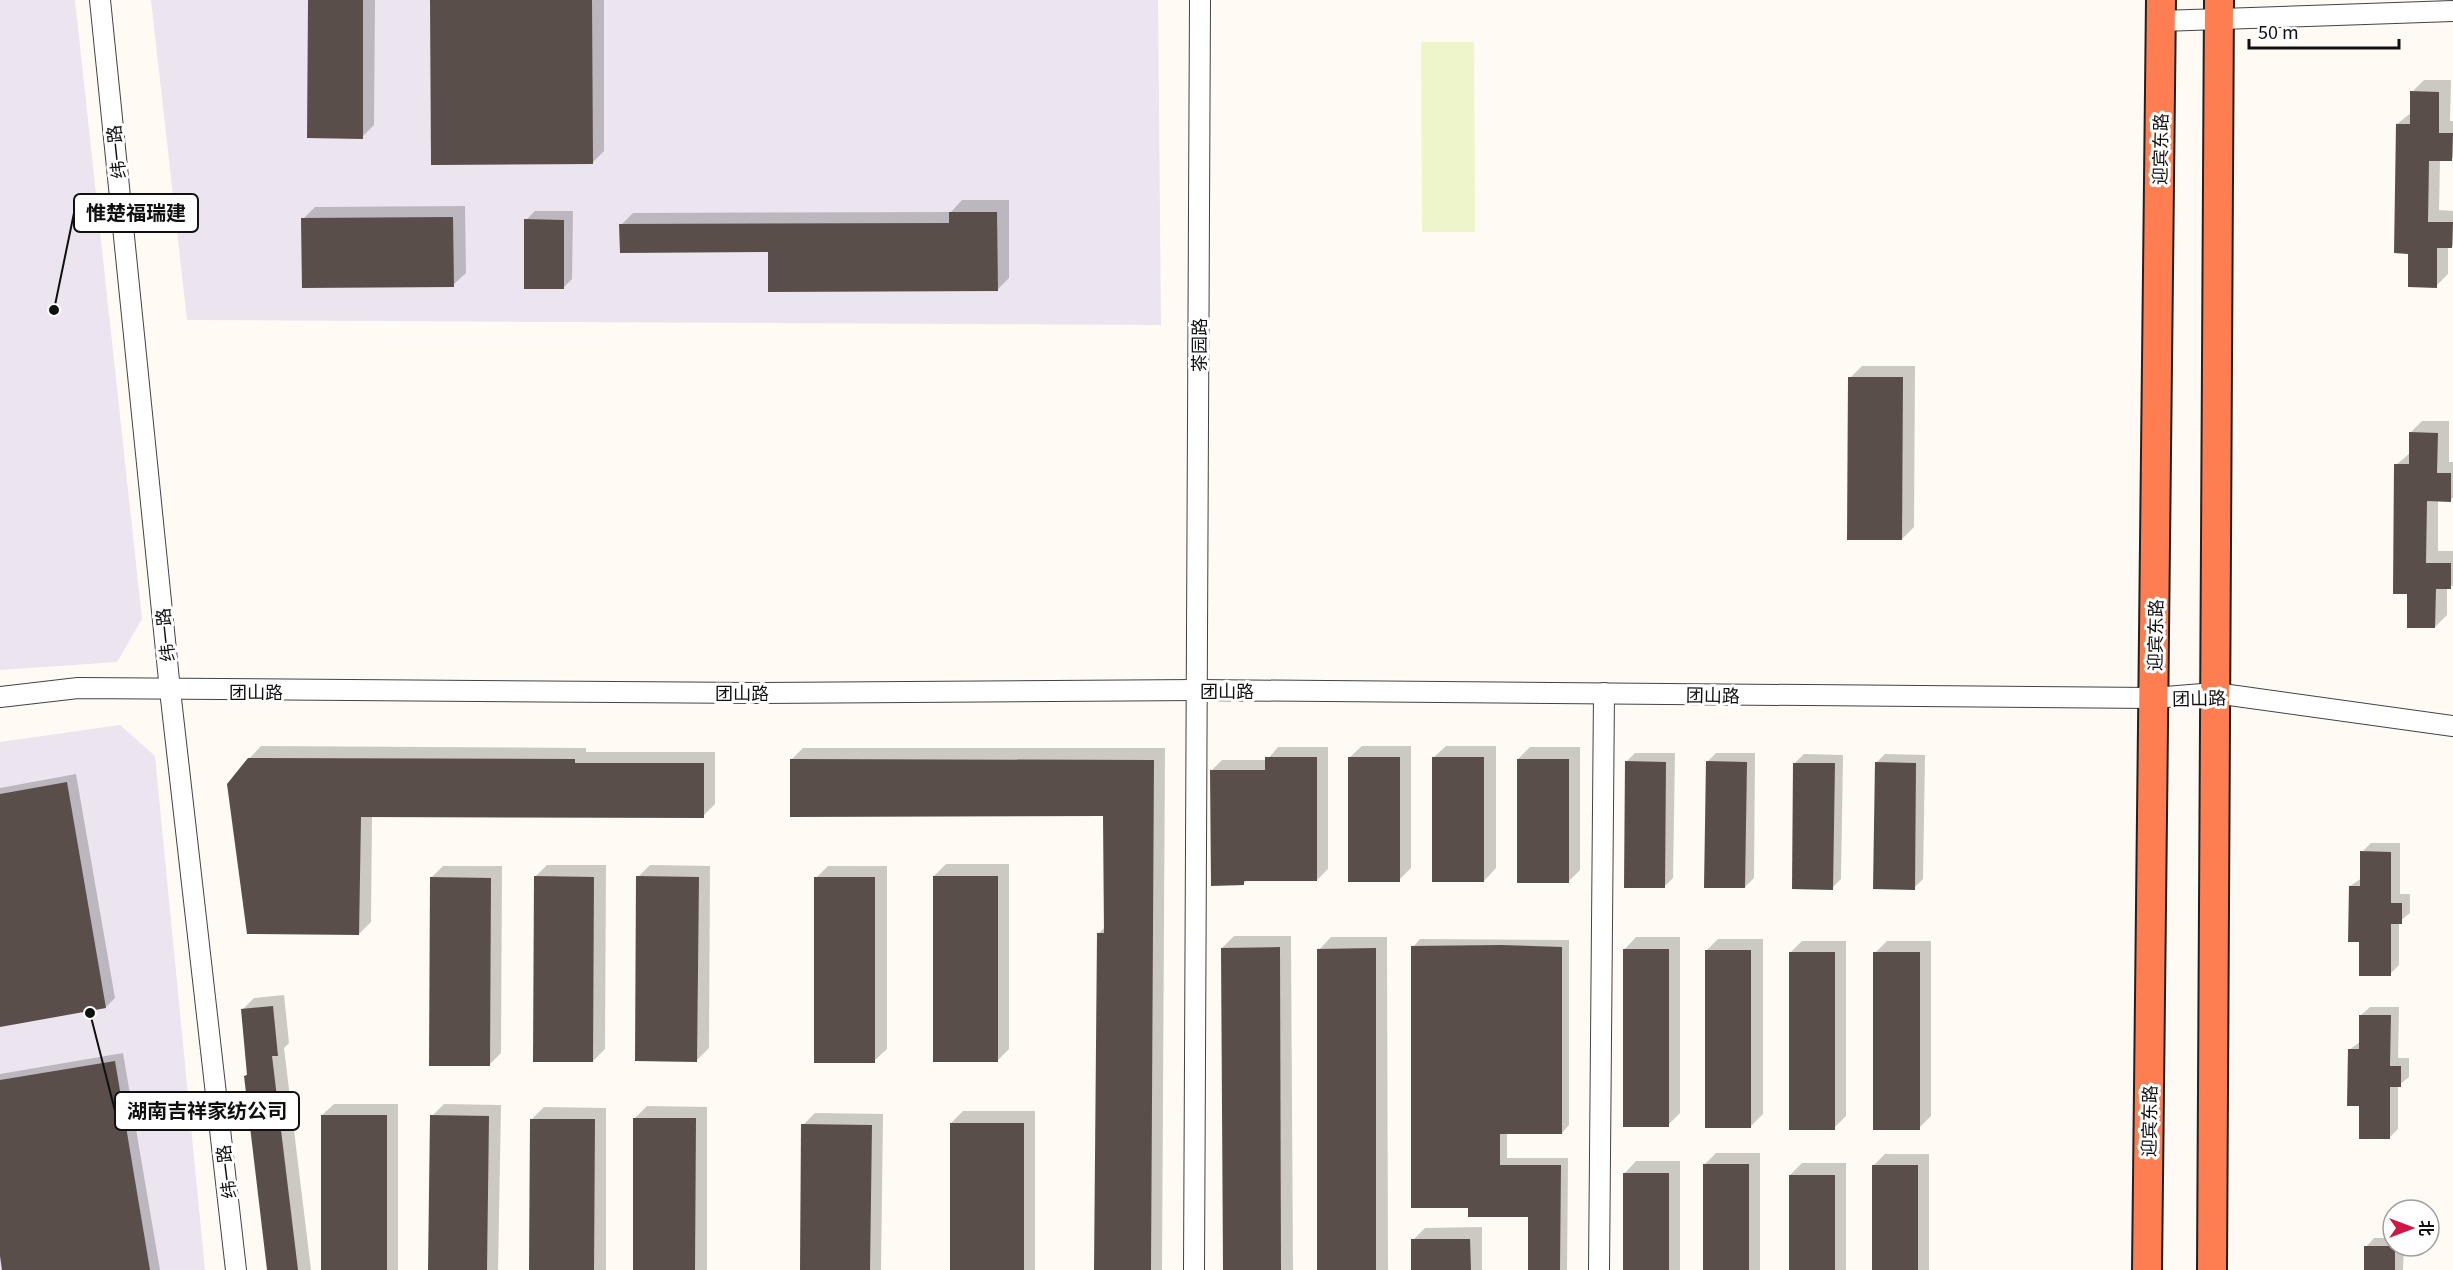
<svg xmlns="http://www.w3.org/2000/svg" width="2453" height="1270" viewBox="0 0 2453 1270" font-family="Georgia,'Noto Sans SC',serif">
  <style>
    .industrial { fill: #ece4ef }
    .pitch { fill: #eef5ca }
    .shadow { fill: #0003 }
    .building { fill: #5a4e4b }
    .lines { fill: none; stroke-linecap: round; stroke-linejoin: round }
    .minor-casing { stroke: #434343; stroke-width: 22 }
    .highway-casing { stroke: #212121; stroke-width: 32 }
    .minor { stroke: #fff; stroke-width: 20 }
    .highway { stroke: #ff7e51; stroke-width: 28 }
    .labels { text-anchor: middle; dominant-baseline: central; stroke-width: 6; stroke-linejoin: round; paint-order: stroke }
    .street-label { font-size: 18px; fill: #101010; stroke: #fff }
    .leader { fill: none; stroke: #101010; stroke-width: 2 }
    .callout-dot { fill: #101010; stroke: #fff; stroke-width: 2 }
    .callout { fill: #fff; stroke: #101010; stroke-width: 2 }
    .callout-label { font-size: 20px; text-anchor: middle; font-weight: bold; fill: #101010 }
  </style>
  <rect width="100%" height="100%" fill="#fffaf3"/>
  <g class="industrial">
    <path d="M0,0H75L142,619L117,662L0,670Z"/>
    <path d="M151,0H1158L1161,325L187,320Z"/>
    <path d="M120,725L155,756L205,1270H0V742Z"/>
  </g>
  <path class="pitch" d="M1421,42H1474L1475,232H1422Z"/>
  <g class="shadow">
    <path d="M309,0H375L374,125L362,137Z"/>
    <path d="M432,0H604V151L592,163Z"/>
    <path d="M2424,80H2451L2450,121H2453V158L2440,159L2439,210L2453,211V246L2448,247V274L2436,286L2410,252L2397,124L2412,112V92Z"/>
    <path d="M962,200H1009V278L997,290L621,225L633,213L951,212Z"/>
    <path d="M465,206L466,273L453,285L303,219L315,207Z"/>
    <path d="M535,211H573L572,279L563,288L526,220Z"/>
    <path d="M1862,366H1915L1914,527L1902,539L1850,378Z"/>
    <path d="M2422,421H2449V462H2453V498L2450,500H2438V551H2453V585L2447,588V615L2435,627L2408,593L2396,465L2410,453V433Z"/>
    <path d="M261,746L586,748V752H715V804L703,816L372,815L371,922L359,934L249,759Z"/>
    <path d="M1362,746H1411V868L1399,880L1349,758Z"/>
    <path d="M1446,746H1496V868L1484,881L1433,758Z"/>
    <path d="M1278,747H1328V869L1317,880H1247L1243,884L1211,771L1222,760H1267Z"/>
    <path d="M1530,747H1580V870L1568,882L1518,759Z"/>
    <path d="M803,748H1165L1162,1270H1096L1098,934L1105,927V815L791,760Z"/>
    <path d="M1635,753H1675L1673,878L1664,887L1626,762Z"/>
    <path d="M1716,753H1755L1754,878L1745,887L1707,762Z"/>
    <path d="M1804,754L1843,755L1841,879L1832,888L1795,763Z"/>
    <path d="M1885,754L1925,755L1923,879L1914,888L1876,763Z"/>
    <path d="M76,774L115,998L106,1007L0,1026V788Z"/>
    <path d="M2371,843H2400V894H2410V913L2399,922V965L2390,974L2361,941L2350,886L2362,878V852Z"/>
    <path d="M946,864H1009V1049L997,1061L934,876Z"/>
    <path d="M547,865H606L605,1049L593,1061L535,877Z"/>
    <path d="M650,865L710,866L709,1048L697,1060L638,877Z"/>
    <path d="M443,866H502L501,1053L489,1065L431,878Z"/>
    <path d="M828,866H887V1049L874,1061L816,878Z"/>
    <path d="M1234,936H1291L1293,1270H1224L1222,948Z"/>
    <path d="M1331,937H1387L1388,1270H1319V950Z"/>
    <path d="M1636,937H1680V1113L1668,1125L1624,950Z"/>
    <path d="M1420,939L1569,940V1125L1562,1133H1507V1158H1568L1567,1270H1529V1216L1470,1206L1413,947Z"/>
    <path d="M1718,939H1763V1114L1750,1127L1706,951Z"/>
    <path d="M1802,941H1846V1116L1834,1128L1790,953Z"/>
    <path d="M1887,941H1931V1116L1919,1128L1875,953Z"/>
    <path d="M284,995L289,1043L284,1048L311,1270H269L245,1076L248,1073L242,1010L254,998Z"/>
    <path d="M2370,1007H2399L2398,1058H2409V1077L2398,1086V1129L2389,1138L2360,1105L2349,1050L2361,1041V1015Z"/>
    <path d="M123,1053L160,1270H4L0,1247V1074Z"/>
    <path d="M334,1104H398V1270H322V1115Z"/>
    <path d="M444,1104L501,1105L498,1270H430L432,1116Z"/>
    <path d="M647,1106L707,1107V1270H634L635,1118Z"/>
    <path d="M544,1107L606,1108V1270H531L532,1119Z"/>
    <path d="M963,1111H1035V1270H951V1123Z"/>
    <path d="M815,1113L883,1114L881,1270H801L803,1125Z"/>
    <path d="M1716,1153H1760V1270H1704V1165Z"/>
    <path d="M1885,1154H1929V1270H1873V1166Z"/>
    <path d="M1636,1161H1680V1270H1624V1174Z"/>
    <path d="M1802,1163H1846V1270H1790V1175Z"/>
    <path d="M1482,1227V1270H1413V1240L1425,1228Z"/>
    <path d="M2374,1238H2393V1246H2404L2403,1270H2365L2366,1247Z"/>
  </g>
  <g class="building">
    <path d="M308,0H363V139L307,138Z"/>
    <path d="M430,0H592L593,164L431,165Z"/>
    <path d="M2410,91L2439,92V133H2453L2452,161H2429L2428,222H2453L2452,248H2437V288L2408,287V254L2394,253L2396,124H2410Z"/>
    <path d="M949,212H997L998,291L768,292V252L620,253L619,224L949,223Z"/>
    <path d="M453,217L454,287L302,288L301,218Z"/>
    <path d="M524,219L564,220V289H524Z"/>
    <path d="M1848,377H1903L1902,540H1847Z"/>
    <path d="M2409,432L2438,433L2437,473H2451V502L2427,501L2426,563H2451V589H2436L2435,628H2407V594H2393L2394,464H2409Z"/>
    <path d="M1265,757H1317V881H1244V885L1211,886L1210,770H1265Z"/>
    <rect x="1348" y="757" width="52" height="125"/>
    <rect x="1432" y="757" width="52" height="125"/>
    <path d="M248,758L575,759V763H704V818L361,817L359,935L247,934L227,784Z"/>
    <path d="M790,759L1154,760L1151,1270H1094L1097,933H1104L1103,816L790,817Z"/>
    <rect x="1517" y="759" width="52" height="124"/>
    <path d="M1625,761L1666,762L1665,888H1624Z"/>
    <path d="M1706,761L1747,762L1745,888H1704Z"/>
    <path d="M1875,762L1916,763L1915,890L1873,889Z"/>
    <path d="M1793,763H1835L1833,890L1792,889Z"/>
    <path d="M67,782L106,1008L0,1027V794Z"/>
    <path d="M2360,851L2391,852V903H2402V924H2391V976H2359V942H2348L2349,886H2360Z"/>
    <path d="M534,876L594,877L593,1062H533Z"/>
    <path d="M636,876L699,877L697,1062L635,1061Z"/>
    <rect x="933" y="876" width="65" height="186"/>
    <path d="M430,877L491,878L490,1066H429Z"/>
    <rect x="814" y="877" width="61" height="186"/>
    <path d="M1501,945L1562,947V1134H1500V1165H1561L1560,1270H1528V1217H1468V1208H1411V946Z"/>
    <path d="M1280,947L1281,1270H1223L1221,948Z"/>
    <path d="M1376,948V1270H1317V949Z"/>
    <rect x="1623" y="949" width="46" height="178"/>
    <rect x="1705" y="950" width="46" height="178"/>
    <rect x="1789" y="952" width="46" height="178"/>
    <rect x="1873" y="952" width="47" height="178"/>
    <path d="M273,1006L278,1056H272L298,1270H267L244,1076L247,1075L241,1009Z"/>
    <path d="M2359,1015H2391L2390,1066H2401V1087H2390V1139H2359V1106H2347L2348,1049H2359Z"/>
    <path d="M115,1061L150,1270H2L0,1256V1080Z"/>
    <rect x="321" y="1115" width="66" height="155"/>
    <path d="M430,1115L489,1116L487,1270H428Z"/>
    <path d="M633,1118H696L695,1270H633Z"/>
    <path d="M530,1119H595L594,1270H529Z"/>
    <rect x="950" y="1123" width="74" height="147"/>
    <path d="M801,1124L872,1125L870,1270H800Z"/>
    <rect x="1703" y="1164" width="46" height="106"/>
    <rect x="1872" y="1165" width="46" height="105"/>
    <rect x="1623" y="1173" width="46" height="97"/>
    <rect x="1789" y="1175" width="46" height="95"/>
    <path d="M1411,1239H1470L1471,1270H1411Z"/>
    <rect x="2364" y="1246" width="31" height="24"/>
  </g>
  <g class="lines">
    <g class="minor-casing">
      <g id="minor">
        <path d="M100,0L170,690L236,1270"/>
        <path d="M2161,21L2453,11"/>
        <path d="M0,697L78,688L757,693L1197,690L2153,698L2215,693L2453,726"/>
        <path d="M1194,1270L1200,0"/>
        <path d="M1599,1270L1604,693"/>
      </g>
    </g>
    <g class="highway-casing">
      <g id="highway">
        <path d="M2147,1270L2161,0"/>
        <path d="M2212,1270L2219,0"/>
      </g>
    </g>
    <use href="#minor" class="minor"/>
    <use href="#highway" class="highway"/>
  </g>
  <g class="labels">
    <g class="street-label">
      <text transform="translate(2159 149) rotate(-89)">迎宾东路</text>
      <text transform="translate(115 152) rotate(-96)">纬一路</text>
      <text transform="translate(1198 345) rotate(-90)">茶园路</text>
      <text transform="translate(164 635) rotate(-96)">纬一路</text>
      <text transform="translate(2154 635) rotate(-89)">迎宾东路</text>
      <text x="1227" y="690">团山路</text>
      <text x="256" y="691">团山路</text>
      <text x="742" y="692">团山路</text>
      <text transform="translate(1713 694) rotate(1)">团山路</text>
      <text transform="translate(2199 697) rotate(-1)">团山路</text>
      <text transform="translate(2148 1121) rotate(-89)">迎宾东路</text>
      <text transform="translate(225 1172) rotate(-97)">纬一路</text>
    </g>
  </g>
  <path class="leader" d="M54 310L74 213M90 1013L115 1111"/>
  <g class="callout-dot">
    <circle cx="54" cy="310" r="6"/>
    <circle cx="90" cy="1013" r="6"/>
  </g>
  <g class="callout">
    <rect x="74" y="194" width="124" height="38" rx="6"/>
    <rect x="115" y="1092" width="184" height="38" rx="6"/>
  </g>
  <g class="callout-label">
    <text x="136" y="220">惟楚福瑞建</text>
    <text x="207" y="1118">湖南吉祥家纺公司</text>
  </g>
  <g transform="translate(2411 1228) rotate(90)"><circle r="28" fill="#ffffff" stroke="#9f9f9f" stroke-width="1.5"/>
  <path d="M0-4.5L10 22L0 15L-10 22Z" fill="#d01845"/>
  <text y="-9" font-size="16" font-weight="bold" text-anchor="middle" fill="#101010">北</text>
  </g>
  <path d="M2249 39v9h150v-9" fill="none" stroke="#101010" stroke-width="3"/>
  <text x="2258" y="39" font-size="18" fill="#101010" stroke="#ffffff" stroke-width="4.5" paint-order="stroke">50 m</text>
</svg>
